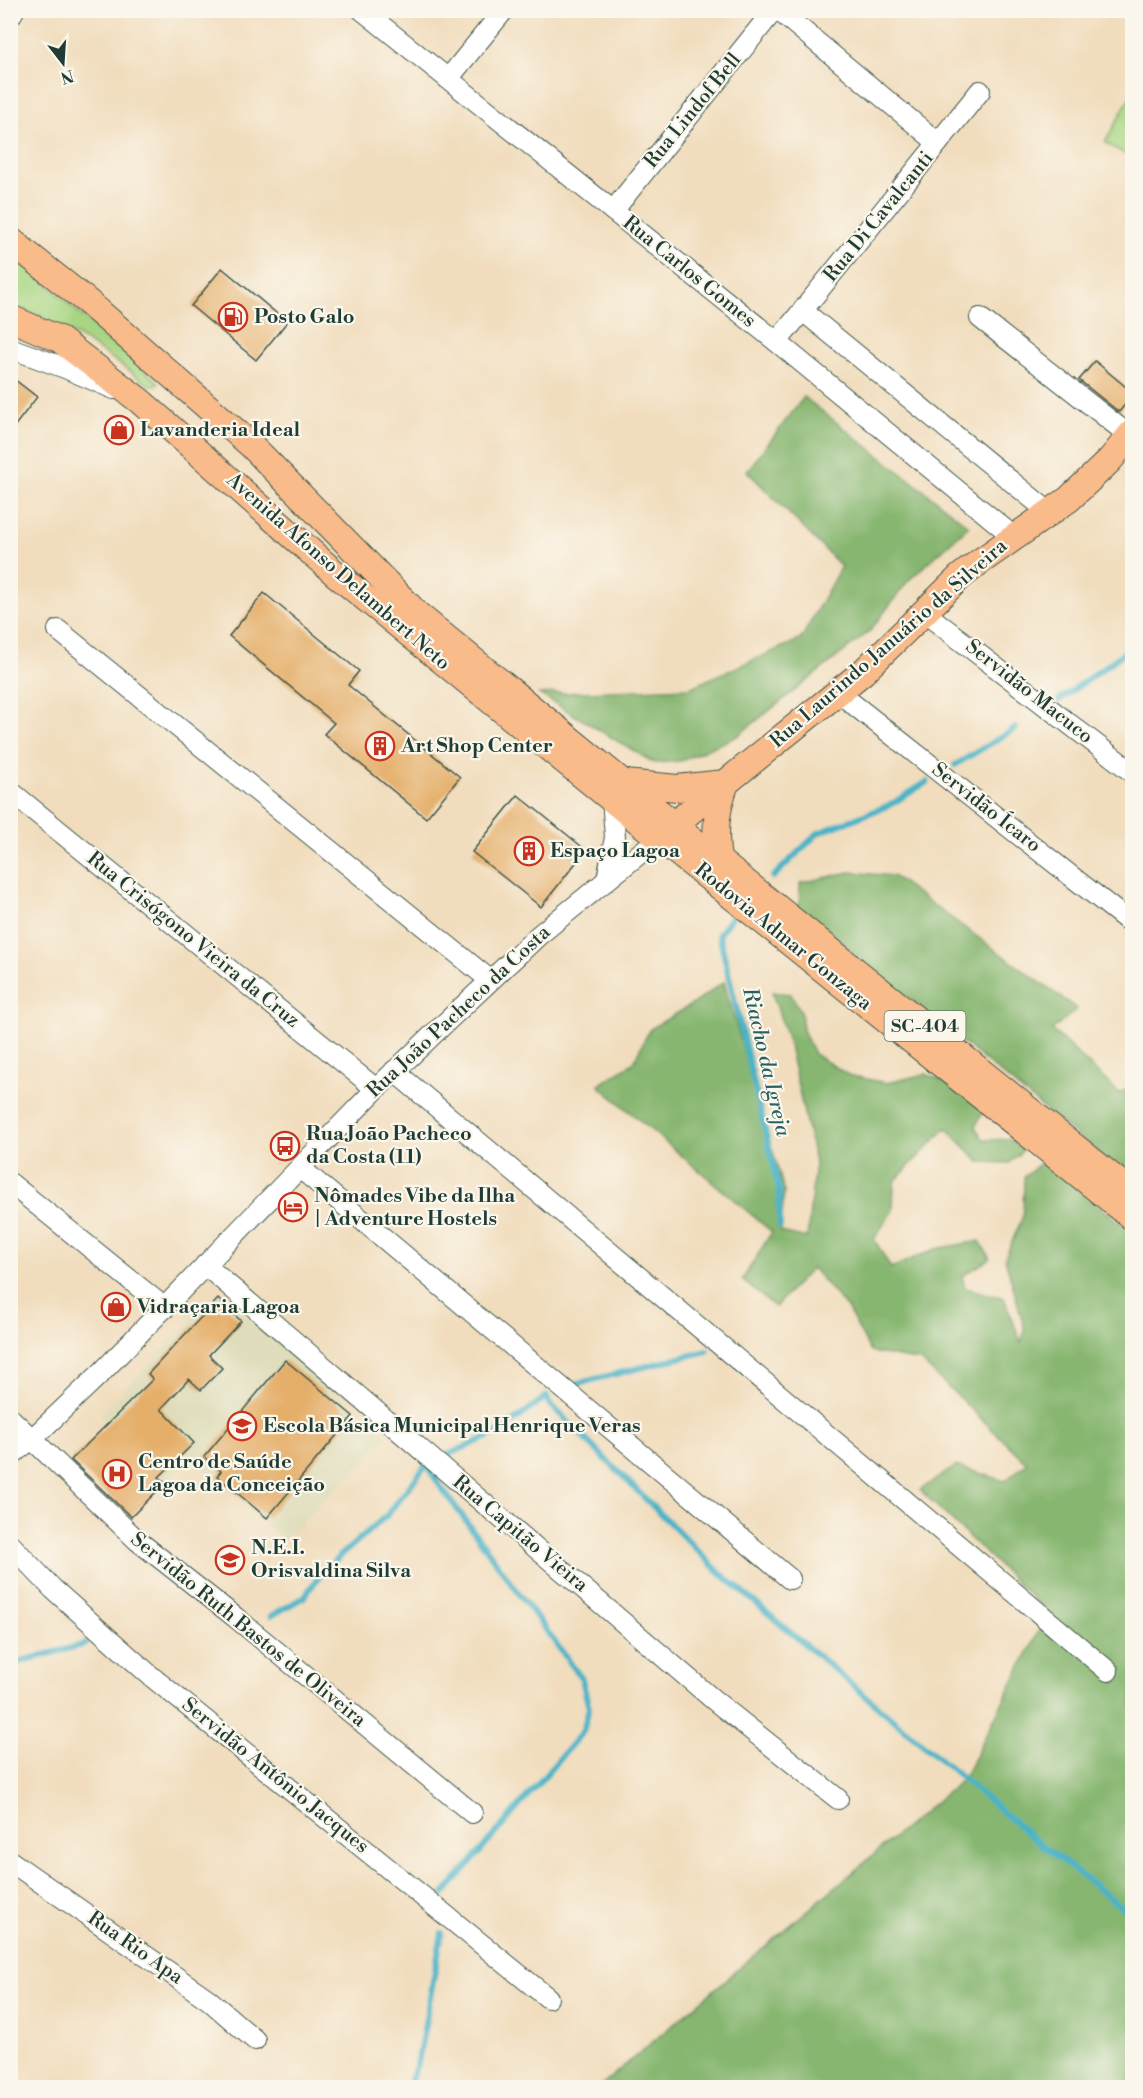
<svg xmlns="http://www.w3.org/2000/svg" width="1143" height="2098" viewBox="0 0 1143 2098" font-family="'Libre Bodoni',serif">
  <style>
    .built { fill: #dfddbb }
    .green { fill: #a8d582; stroke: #64895b; stroke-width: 1.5 }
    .forest { fill: #86b670; stroke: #527a52; stroke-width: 1.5 }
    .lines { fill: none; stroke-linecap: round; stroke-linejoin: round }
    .stream { stroke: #49b3c7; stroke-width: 6 }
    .building { fill: #e5af6a }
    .minor-casing { stroke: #3e5549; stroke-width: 22 }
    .major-casing { stroke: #3e5549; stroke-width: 28 }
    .minor { stroke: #fff; stroke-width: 20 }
    .major { stroke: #fabb8b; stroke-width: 26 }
    .labels { text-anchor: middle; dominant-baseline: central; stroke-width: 4.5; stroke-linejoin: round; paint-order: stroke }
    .shield { fill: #fbf7ec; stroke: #61756b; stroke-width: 1.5 }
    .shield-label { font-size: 18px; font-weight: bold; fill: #1f3d34 }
    .street-label { font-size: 20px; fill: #1f3d34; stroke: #fbf7ec }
    .poi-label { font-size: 20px; font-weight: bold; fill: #1f3d34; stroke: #fbf7ec; text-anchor: start }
    .water-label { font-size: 21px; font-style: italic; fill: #2c6060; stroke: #fbf7ec }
  </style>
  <rect width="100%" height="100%" fill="#fbf7ec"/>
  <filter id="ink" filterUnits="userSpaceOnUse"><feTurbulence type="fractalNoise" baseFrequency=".0167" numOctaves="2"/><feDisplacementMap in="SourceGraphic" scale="12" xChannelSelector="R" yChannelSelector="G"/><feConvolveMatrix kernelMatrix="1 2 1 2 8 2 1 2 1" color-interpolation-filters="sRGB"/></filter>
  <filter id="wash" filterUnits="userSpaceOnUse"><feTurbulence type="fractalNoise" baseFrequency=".008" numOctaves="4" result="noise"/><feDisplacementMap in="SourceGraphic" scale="24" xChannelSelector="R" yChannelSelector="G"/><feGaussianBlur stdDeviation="1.35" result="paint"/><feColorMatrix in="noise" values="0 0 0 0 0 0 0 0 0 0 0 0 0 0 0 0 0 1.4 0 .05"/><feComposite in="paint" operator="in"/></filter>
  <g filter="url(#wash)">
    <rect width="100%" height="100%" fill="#f1ddbd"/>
    <path class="built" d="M218,1292L387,1436L284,1541L192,1456L166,1482L100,1415Z"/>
    <g class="green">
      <path d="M1132,93V158L1105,143Z"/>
      <path d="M10,256L25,265L159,383L155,386L147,384C103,351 63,323 11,305Z"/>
    </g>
    <g class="forest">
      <path d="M804,397L969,526L908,581L870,631L737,736L681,761L654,763L539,694L689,688L801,639L841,566L747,471Z"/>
      <path d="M850,872L893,876L1077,1009L1052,1030L1119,1093L1132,1087V1181L799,908L800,883Z"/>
      <path d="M724,982L784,1190L781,1232L807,1238L815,1163L788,1041L772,992L791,994L801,1012L803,1030L814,1054L848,1075L886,1083L926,1074L947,1083L985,1109L975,1127L984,1140L1009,1139L1023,1150L1009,1163L980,1162L946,1128L894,1182L893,1210L874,1239L891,1268L935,1249L980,1241L990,1259L962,1276L965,1288L1004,1298L1021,1342L1025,1330L1005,1258L1023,1216L1024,1177L1042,1162L1132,1231V2087L598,2088L964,1778L1048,1613L920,1490L956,1466L1005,1481L1027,1463L921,1361L871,1352L847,1308L812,1268L775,1307L742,1280L772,1232L598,1085L633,1063L650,1029L691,1005Z"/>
    </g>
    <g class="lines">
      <g class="stream">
        <path d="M1058,701L1132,647"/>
        <path d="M955,765L1016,728"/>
        <path d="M773,877L818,833L890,805L927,782"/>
        <path d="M735,912L719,934L779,1190L780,1226"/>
        <path d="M576,1384L707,1351"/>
        <path d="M428,1466L438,1483L582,1679L589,1708L583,1731L444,1894"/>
        <path d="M271,1616L304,1597L323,1571L387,1515L427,1464L501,1431L547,1396L548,1402L718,1571L1032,1837L1132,1915"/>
        <path d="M10,1664L86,1644"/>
        <path d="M408,2088L418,2061L442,1933"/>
      </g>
    </g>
    <g id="blocks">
      <g class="building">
        <path d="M222,268L287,322L256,360L191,306Z"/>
        <path d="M1095,361L1132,392V396L1119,412L1079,380Z"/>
        <path d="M10,376L37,397L10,432Z"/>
        <path d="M264,593L359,671L348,685L460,777L426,818L324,734L334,723L229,636Z"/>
        <path d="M518,795L586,850L541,907L472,852Z"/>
        <path d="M218,1299L241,1321L209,1355L222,1368L201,1390L189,1379L161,1409L194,1443L159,1477L165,1483L131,1517L71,1460L153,1379L148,1374Z"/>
        <path d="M285,1360L353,1416L267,1518L217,1476L221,1471L204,1457Z"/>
      </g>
    </g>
  </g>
  <g filter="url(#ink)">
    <use href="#blocks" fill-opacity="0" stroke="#3e5549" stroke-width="1.5"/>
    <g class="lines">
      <g class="minor-casing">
        <g id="minor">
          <path d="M362,10L777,342L1014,537"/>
          <path d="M778,10L938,143"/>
          <path d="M10,17L14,10"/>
          <path d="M448,79L504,10"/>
          <path d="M613,211L774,10"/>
          <path d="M803,311L1050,513"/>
          <path d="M980,318L1130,436"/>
          <path d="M777,342L980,91"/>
          <path d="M10,348L65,368L114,389"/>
          <path d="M925,613L1132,772"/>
          <path d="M58,630L490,980"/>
          <path d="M839,693L1132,924"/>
          <path d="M10,791L376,1089"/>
          <path d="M607,879L615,837L612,799"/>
          <path d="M394,1071L1108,1671"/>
          <path d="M300,1168L790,1579"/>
          <path d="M10,1183L165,1308"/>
          <path d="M205,1265L715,1701L838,1799"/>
          <path d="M10,1418L138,1541L235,1617L472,1813"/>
          <path d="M10,1456L33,1438L102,1372L376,1089L443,1025L539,935L659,838"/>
          <path d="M10,1544L53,1589L152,1677L548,1998"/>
          <path d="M10,1861L209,2000L255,2040"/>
        </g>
      </g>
      <g class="major-casing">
        <g id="major">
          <path d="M10,240L89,303L251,445L418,615L688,836L1132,1193"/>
          <path d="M10,318L59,339L140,401L337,575L637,820L1132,1217"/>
          <path d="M625,783L677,788L725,783"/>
          <path d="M661,835L863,672L960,577L978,563L1069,499L1110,460L1132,433"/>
          <path d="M718,859C714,832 716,809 726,783"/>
        </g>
      </g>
      <use href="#minor" class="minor"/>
      <use href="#major" class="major"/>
    </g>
  </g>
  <defs>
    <g id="fuel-ring" transform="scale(1.5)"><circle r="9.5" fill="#fbf7ec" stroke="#c8321e" stroke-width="1.5"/><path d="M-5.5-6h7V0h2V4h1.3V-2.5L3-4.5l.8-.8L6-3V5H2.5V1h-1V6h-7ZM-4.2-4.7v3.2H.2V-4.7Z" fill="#c8321e"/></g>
    <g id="shop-ring" transform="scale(1.5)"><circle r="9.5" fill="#fbf7ec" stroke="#c8321e" stroke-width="1.5"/><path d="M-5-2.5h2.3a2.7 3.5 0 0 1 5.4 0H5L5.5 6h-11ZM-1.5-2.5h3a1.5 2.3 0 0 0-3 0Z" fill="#c8321e"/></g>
    <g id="building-ring" transform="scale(1.5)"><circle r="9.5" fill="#fbf7ec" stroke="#c8321e" stroke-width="1.5"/><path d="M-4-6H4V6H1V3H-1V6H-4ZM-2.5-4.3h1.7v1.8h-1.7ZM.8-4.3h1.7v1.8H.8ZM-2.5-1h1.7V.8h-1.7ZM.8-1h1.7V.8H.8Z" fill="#c8321e"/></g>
    <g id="bus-ring" transform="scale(1.5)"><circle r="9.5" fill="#fbf7ec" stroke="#c8321e" stroke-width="1.5"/><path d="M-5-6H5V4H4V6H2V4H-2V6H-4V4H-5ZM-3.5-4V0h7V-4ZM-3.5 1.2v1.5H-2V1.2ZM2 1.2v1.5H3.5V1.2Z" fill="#c8321e"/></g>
    <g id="hotel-ring" transform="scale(1.5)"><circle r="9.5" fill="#fbf7ec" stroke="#c8321e" stroke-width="1.5"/><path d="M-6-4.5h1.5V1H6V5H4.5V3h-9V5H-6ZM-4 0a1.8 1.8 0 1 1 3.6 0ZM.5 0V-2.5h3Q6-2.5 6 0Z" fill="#c8321e"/></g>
    <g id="school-ring" transform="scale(1.5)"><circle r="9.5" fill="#fbf7ec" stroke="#c8321e" stroke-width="1.5"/><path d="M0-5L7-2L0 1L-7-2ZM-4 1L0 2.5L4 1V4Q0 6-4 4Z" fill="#c8321e"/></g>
    <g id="hospital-ring" transform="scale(1.5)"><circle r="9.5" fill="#fbf7ec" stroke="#c8321e" stroke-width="1.5"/><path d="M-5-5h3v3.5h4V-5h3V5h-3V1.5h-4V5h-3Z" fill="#c8321e"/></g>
  </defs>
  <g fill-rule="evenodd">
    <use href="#fuel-ring" x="233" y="317"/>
    <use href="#shop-ring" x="119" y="430"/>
    <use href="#building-ring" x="380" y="746"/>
    <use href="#building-ring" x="529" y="851"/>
    <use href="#bus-ring" x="285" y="1146"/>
    <use href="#hotel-ring" x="293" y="1207"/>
    <use href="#shop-ring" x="116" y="1307"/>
    <use href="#school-ring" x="242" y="1426"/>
    <use href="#hospital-ring" x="117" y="1474"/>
    <use href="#school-ring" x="230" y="1560"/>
  </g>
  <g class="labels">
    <rect class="shield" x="884.5" y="1011" width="81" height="30" rx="4.5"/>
    <g class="shield-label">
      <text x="925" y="1026">SC-404</text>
    </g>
    <g class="street-label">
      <text transform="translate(693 111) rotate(-51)">Rua Lindof Bell</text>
      <text transform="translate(879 217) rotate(-51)">Rua Di Cavalcanti</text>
      <text transform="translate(689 272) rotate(39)">Rua Carlos Gomes</text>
      <text transform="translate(338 572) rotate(41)">Avenida Afonso Delambert Neto</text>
      <text transform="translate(889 644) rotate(-41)">Rua Laurindo Januário da Silveira</text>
      <text transform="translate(1029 692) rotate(38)">Servidão Macuco</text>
      <text transform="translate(986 808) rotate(38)">Servidão Ícaro</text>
      <text transform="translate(783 937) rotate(39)">Rodovia Admar Gonzaga</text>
      <text transform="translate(193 940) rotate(39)">Rua Crisógono Vieira da Cruz</text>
      <text transform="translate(459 1012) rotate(-43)">Rua João Pacheco da Costa</text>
      <text transform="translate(520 1534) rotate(40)">Rua Capitão Vieira</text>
      <text transform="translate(248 1630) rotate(39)">Servidão Ruth Bastos de Oliveira</text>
      <text transform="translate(275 1776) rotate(39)">Servidão Antônio Jacques</text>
      <text transform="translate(135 1948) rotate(35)">Rua Rio Apa</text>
    </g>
    <g class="poi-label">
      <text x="254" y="317">Posto Galo</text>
      <text x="140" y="430">Lavanderia Ideal</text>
      <text x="401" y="746">Art Shop Center</text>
      <text x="550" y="851">Espaço Lagoa</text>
      <text x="306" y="1134">Rua João Pacheco<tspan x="306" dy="23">da Costa (11)</tspan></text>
      <text x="314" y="1196">Nômades Vibe da Ilha<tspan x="314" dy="23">| Adventure Hostels</tspan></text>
      <text x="137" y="1307">Vidraçaria Lagoa</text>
      <text x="263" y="1426">Escola Básica Municipal Henrique Veras</text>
      <text x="138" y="1462">Centro de Saúde<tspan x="138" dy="23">Lagoa da Conceição</tspan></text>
      <text x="251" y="1548">N.E.I.<tspan x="251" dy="23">Orisvaldina Silva</tspan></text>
    </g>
    <g class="water-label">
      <text transform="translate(766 1062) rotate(77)">Riacho da Igreja</text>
    </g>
  </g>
  <rect width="1143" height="2098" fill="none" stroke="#fbf7ec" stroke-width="36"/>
  <g transform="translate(63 63) rotate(163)" stroke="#fbf7ec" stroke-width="4.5" paint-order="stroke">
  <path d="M0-4.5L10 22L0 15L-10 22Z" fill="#1f3d34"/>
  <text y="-9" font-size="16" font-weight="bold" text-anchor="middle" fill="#1f3d34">N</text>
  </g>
</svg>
